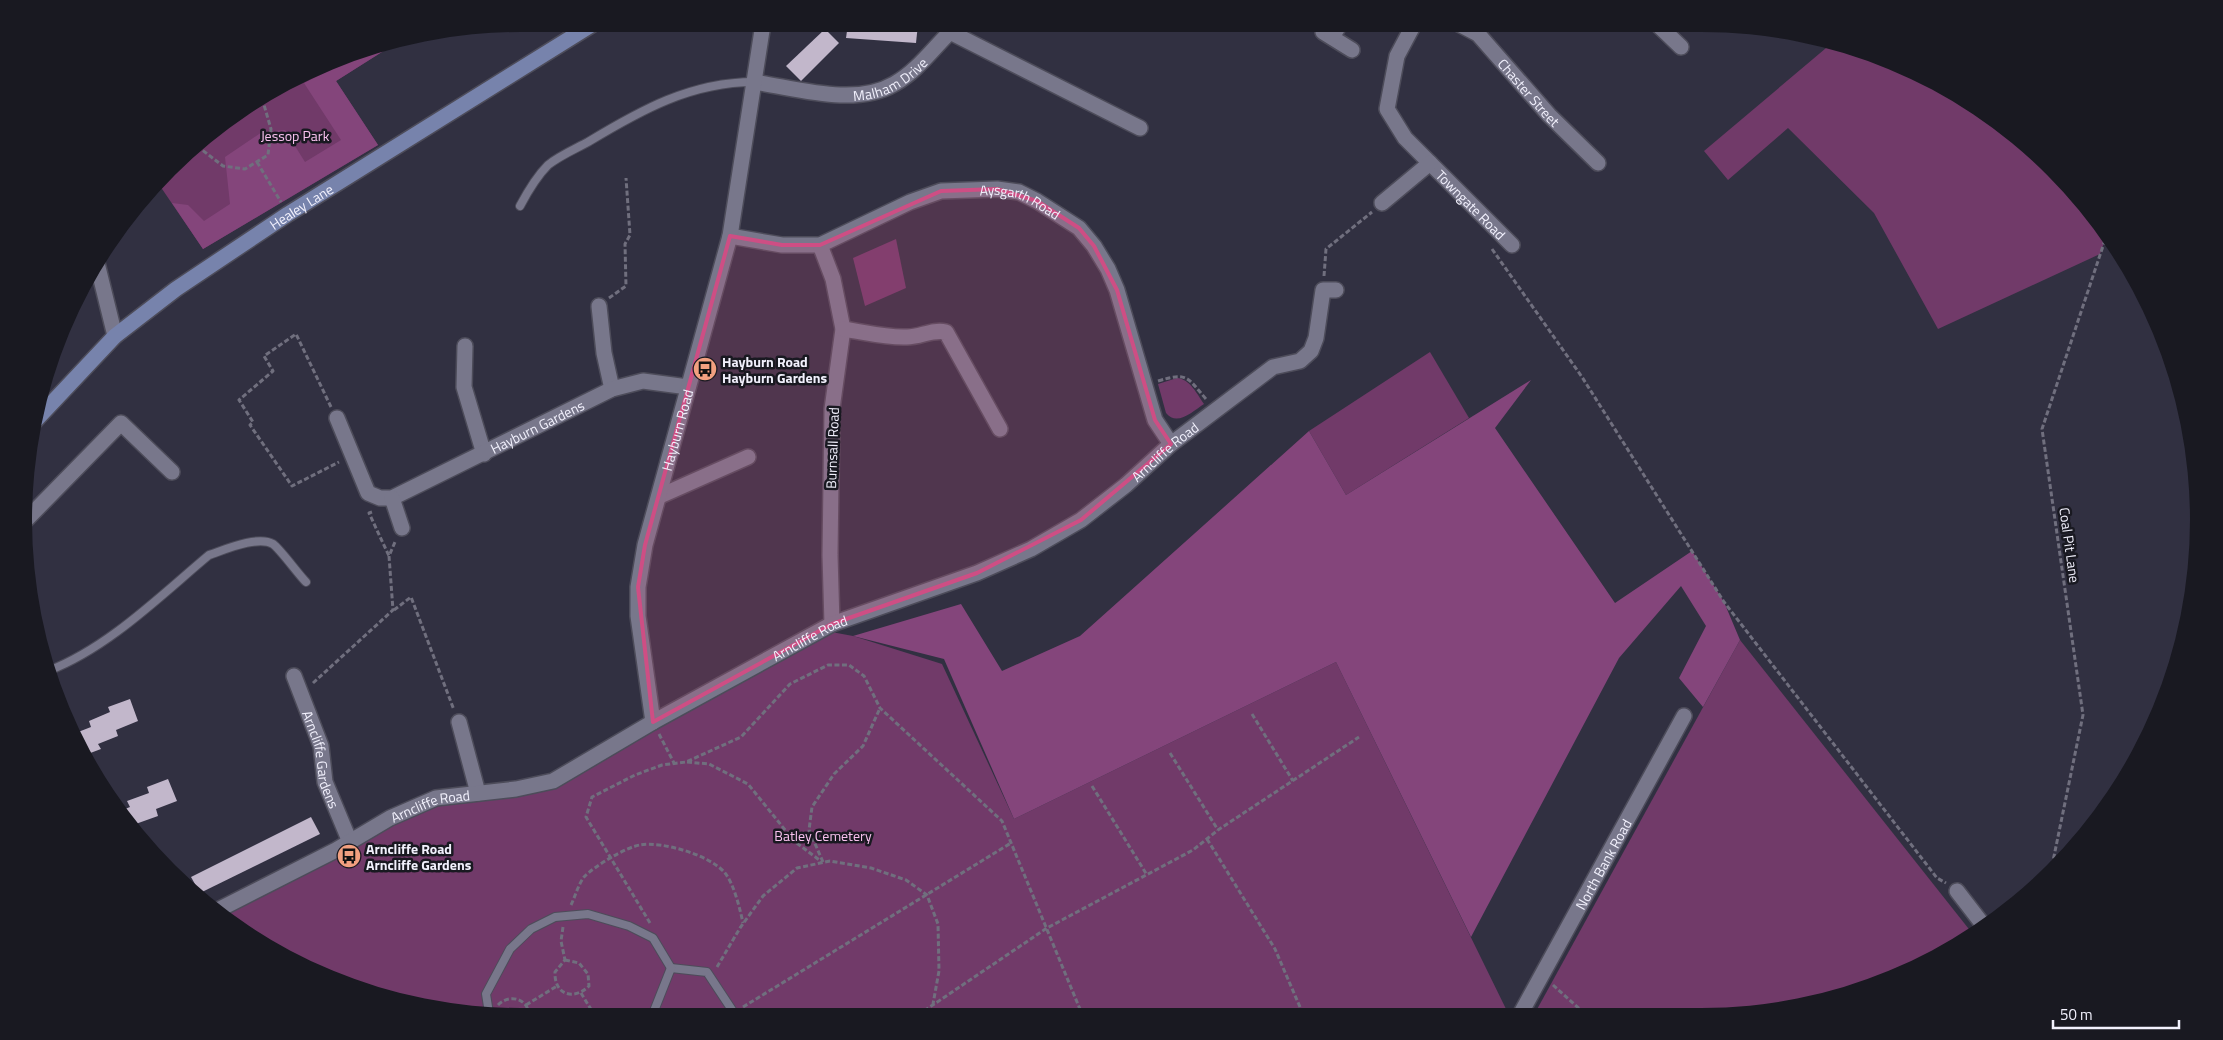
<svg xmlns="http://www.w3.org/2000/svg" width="2223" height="1040" viewBox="0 0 2223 1040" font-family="'Titillium Web',sans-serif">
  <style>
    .green { fill: #713a69 }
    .forest { fill: #84457b }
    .building { fill: #c2b7cb }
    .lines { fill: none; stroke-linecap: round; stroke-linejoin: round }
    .service-casing { stroke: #4d4c5a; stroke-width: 10 }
    .minor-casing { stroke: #4d4c5a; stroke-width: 18 }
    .secondary-casing { stroke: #4d4c5a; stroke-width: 18 }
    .path { stroke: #706f7e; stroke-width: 3; stroke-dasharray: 5 2.5; stroke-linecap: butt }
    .service { stroke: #78778b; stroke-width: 8 }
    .minor { stroke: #78778b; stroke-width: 15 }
    .secondary { stroke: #7783ac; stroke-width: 15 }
    .marked { fill: #ce4e84; fill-opacity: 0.2; stroke: #ce4e84; stroke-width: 4; stroke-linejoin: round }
    .labels { text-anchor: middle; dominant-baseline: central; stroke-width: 5; stroke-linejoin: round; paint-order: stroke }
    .street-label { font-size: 14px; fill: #f2f1fd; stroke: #191921 }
    .park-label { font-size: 14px; fill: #f9c2ef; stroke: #191921 }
    .poi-label { font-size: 14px; font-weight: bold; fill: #f2f1fd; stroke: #191921; text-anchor: start }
  </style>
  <rect width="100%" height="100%" fill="#313041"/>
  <g class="green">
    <path d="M404,38L336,81L378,145L203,249L158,183L218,126L272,90L360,50Z"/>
    <path d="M1832,43L1893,62L1979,108L2054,169L2107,234L2100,254L1938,329L1874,213L1788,128L1728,180L1704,151Z"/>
    <path d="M896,239L906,288L865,306L853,258Z"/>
    <path d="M1430,352L1469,418L1346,495L1309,431Z"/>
    <path d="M1177,378C1190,379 1197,394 1204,404C1193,411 1177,427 1166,413L1158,384Z"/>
    <path d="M826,631L853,636L942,664L1014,819L1336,662L1507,1011L1502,1013L520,1016L423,1007L330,978L245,933L216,911L436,798L553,781Z"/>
    <path d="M1740,640L1972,933L1893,979L1768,1012L1535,1013Z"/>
  </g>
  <g class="forest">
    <path d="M404,38L336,81L378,145L203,249L172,203L188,205L204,221L230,204L225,157L262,132L285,130L305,162L341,140L304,83L326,72L321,68L360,50Z"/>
    <path d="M1531,380L1495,428L1615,603L1692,551L1724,602L1740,640L1703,707L1679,678L1706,626L1681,586L1619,658L1471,937L1336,662L1014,819L944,659L853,636L961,604L1002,671L1080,636L1309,431L1346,495Z"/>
  </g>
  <g class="building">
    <path d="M848,24H918L916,43L846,38Z"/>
    <path d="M825,29L839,43L801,81L786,66Z"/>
    <path d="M130,699L138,721L116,730L118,736L98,744L101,749L85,755L73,734L91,727L89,721L110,712L108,707Z"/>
    <path d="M168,779L177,801L156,809L158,816L130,826L120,811L130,807L127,801L149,793L147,787Z"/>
    <path d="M311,817L320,834L200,893L191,877Z"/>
  </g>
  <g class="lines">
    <g class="service-casing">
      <g id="service">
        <path d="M520,206C528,191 536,177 548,165C559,156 575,149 588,142C641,110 691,82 754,82"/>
        <path d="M48,671C108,648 160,596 209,555C224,550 258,535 273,544C281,550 298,574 306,582"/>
        <path d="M671,968L707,972L736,1016"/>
        <path d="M489,1013L486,994L510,949L531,929L555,917L588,914L629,926L653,938L671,968"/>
        <path d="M657,1016L654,1011L671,968"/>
      </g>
    </g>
    <g class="minor-casing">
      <g id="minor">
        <path id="s1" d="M1414,24L1397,56L1387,109L1405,138L1512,245"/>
        <path id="s2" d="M1459,24L1478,34L1549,115L1598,163"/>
        <path d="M1657,24L1681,47"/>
        <path d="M1323,32L1352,50"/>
        <path d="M1332,37L1340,24"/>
        <path id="s3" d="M754,82C796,88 855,107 894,84C916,72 932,50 950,32L1140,128"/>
        <path d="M1382,203L1430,163"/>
        <path id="s4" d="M730,236L782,245H820L910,202L941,191L997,189L1019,192L1037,201L1079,228L1094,246L1108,269L1117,290L1155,420L1171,444"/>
        <path d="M820,245L833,279L843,329L832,409L830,555L832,624"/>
        <path d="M97,263L115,336"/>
        <path d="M599,306L604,353L612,389"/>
        <path d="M843,329C864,332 886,338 907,337C921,337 932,329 946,332L1000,429"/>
        <path d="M465,346L464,387L484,454"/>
        <path id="s5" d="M337,418L368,493L380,498H392L612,389L643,381L688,387"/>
        <path d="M660,496L748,457"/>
        <path d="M392,498L402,528"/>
        <path d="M24,522L121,423L172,472"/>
        <path id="s6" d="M294,676L321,746L325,782L350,842"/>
        <path d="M459,722L478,793"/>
        <path id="s7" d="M653,722L638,616V587L645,545L730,236L763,24"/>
        <path d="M1957,891L1984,926"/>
        <path id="s8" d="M216,911L336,850L390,818L436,798L516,789L553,781L653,722L832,624L977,573L1031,549L1081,520L1126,485L1171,444L1273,367L1300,361L1311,351L1316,338L1323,290H1336"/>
        <path id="s9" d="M1521,1013L1684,716"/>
      </g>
    </g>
    <g class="secondary-casing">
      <g id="secondary">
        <path id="s10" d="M34,422L115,336L176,289L288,214L593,24"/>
      </g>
    </g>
    <g class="path">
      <path d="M197,146L223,166L245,169L268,155L271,129L262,98L279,87"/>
      <path d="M257,162L281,202"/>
      <path d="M1492,249L1582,377L1724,602L1937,878L1946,883"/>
      <path d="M1324,276L1326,249L1372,212"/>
      <path d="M609,298L626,286L625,244L630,235L626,178"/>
      <path d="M1158,381C1188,372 1187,377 1206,399"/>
      <path d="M331,407L296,334L264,356L273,371L239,400L253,422L250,425L292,486L339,462"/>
      <path d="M372,512L369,513L389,556"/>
      <path d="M394,610L411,597L454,710"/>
      <path d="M313,683L393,610L389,556L395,542"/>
      <path d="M1252,714L1293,781"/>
      <path d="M659,734L674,763"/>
      <path d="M1170,753L1218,830"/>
      <path d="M687,762L709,764L748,784L794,841L822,862"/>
      <path d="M1092,786L1147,875"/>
      <path d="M1207,839L1275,949L1303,1014"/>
      <path d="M823,862L809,830L812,807L834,774L863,746L880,708"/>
      <path d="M2052,866L2083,715L2042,429L2107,234"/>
      <path d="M571,905C575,897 578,885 584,877C593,867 626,847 640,845C662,841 710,855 725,873C734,884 740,909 743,923"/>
      <path d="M650,923L586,817L592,797L635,775L662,765L686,762L741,737L790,684L828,665H849L864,676L880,708L1002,821L1082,1014"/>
      <path d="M563,927L561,941L565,960"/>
      <path d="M565,960L579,963L588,974L589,986C574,1001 554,995 555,972Z"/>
      <path d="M717,967L740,928L763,896L797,868L830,861L871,868L906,880L927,895L938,924L939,971L933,1004"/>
      <path d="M1553,985L1584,1013"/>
      <path d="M581,993L595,1016"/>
      <path d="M498,1005C510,993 529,999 529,1016"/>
      <path d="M526,1005L557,986"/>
      <path d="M743,1007L1011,843"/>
      <path d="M918,1015L1047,928L1193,850L1218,830L1359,737"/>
    </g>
    <use href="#service" class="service"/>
    <use href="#minor" class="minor"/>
    <use href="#secondary" class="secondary"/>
  </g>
  <path class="marked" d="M997,189L1037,201L1079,228L1094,246L1117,290L1155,420L1171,444L1081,520L977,573L832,624L653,722L638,587L645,545L730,236L782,245H820L941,191Z"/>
  <defs>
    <g id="bus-disc" transform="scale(1.25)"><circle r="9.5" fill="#f2a080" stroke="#191921"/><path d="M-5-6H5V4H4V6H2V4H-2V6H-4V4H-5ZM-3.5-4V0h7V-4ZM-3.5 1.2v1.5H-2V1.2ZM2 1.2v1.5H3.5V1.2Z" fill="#111"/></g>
  </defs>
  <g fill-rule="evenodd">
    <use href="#bus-disc" x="705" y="369"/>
    <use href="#bus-disc" x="349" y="856"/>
  </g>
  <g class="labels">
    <g class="street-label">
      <text stroke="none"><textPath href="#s3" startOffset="141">Malham Drive</textPath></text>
      <text stroke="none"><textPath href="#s2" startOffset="99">Chaster Street</textPath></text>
      <text stroke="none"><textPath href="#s4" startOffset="305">Aysgarth Road</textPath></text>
      <text stroke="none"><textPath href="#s1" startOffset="218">Towngate Road</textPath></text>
      <text stroke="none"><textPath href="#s10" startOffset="345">Healey Lane</textPath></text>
      <text stroke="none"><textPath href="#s5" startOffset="268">Hayburn Gardens</textPath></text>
      <text stroke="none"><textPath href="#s7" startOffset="298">Hayburn Road</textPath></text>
      <text transform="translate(832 448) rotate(-88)">Burnsall Road</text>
      <text stroke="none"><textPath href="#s8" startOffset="1065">Arncliffe Road</textPath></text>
      <text transform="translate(2070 545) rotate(82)">Coal Pit Lane</text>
      <text stroke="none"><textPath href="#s8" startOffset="660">Arncliffe Road</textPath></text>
      <text stroke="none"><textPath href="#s6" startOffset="88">Arncliffe Gardens</textPath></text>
      <text stroke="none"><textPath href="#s8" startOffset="240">Arncliffe Road</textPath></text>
      <text stroke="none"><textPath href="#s9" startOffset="170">North Bank Road</textPath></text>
    </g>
    <g class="park-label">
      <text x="295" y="135">Jessop Park</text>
      <text x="823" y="835">Batley Cemetery</text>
    </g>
    <g class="poi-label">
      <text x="722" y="361">Hayburn Road<tspan x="722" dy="16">Hayburn Gardens</tspan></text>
      <text x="366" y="848">Arncliffe Road<tspan x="366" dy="16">Arncliffe Gardens</tspan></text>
    </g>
  </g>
  <path d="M0 0H2223V1040H0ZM520 32H1702A488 488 0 0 1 2190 520V520A488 488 0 0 1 1702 1008H520A488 488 0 0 1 32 520V520A488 488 0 0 1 520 32Z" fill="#191921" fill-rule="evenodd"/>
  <path d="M2053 1020v8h126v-8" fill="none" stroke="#f2f1fd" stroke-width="2.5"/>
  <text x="2060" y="1020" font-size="15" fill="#f2f1fd" stroke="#191921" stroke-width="4" paint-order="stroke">50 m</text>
</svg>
